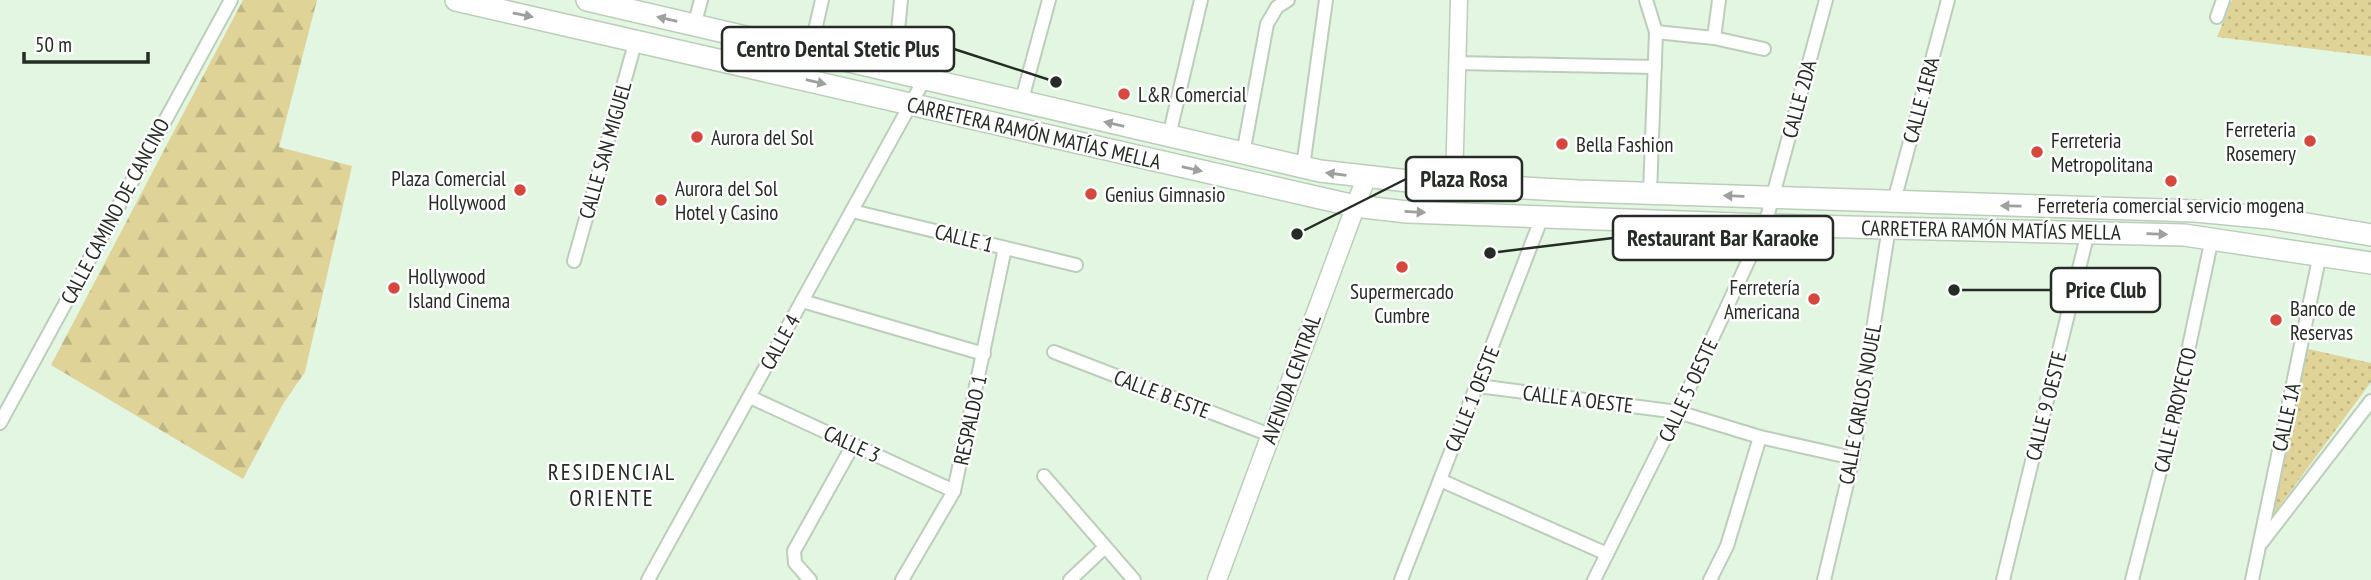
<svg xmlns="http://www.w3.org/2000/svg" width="2371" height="580" viewBox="0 0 2371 580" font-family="'PT Sans Narrow',sans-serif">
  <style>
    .forest { fill: url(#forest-firs) }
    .park { fill: url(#park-dots) }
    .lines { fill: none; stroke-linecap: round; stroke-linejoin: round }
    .minor-casing { stroke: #bbceba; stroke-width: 16 }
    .tertiary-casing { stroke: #bbceba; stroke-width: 19 }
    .secondary-casing { stroke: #bbceba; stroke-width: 21 }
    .primary-casing { stroke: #bbceba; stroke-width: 24 }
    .minor { stroke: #fff; stroke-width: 12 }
    .tertiary { stroke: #fff; stroke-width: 16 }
    .secondary { stroke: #fff; stroke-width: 18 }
    .primary { stroke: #fff; stroke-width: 21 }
    .oneway { fill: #9da09d }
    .poi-dot { fill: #d6483d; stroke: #fff; stroke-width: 2.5 }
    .labels { text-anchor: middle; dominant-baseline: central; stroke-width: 5; stroke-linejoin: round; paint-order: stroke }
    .poi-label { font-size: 21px; fill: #252c25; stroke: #fff; text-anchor: start }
    .street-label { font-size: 21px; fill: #252c25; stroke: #fff }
    .neighbourhood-label { font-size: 23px; letter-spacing: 2px; fill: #252c25; stroke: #fff }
    .leader { fill: none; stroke: #252c25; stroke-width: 2.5 }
    .callout-dot { fill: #252c25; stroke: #fff; stroke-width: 2.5 }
    .callout { fill: #fff; stroke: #252c25; stroke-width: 2.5 }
    .callout-label { font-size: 23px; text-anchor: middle; font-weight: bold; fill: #252c25 }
  </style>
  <defs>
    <pattern id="forest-firs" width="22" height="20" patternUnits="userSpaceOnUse" patternTransform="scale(1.75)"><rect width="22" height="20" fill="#dfd398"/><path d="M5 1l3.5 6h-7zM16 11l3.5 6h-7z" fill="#bfb583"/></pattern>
    <pattern id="park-dots" width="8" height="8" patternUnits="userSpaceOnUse" patternTransform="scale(1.75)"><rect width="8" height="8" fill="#dfd398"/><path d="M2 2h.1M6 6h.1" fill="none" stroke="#bfb583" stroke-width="1.8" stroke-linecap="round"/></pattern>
  </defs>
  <rect width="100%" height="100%" fill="#e2f6e1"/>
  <path class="forest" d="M243,0H317L279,147L352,166L305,372L283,404L243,479L51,365Z"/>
  <g class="park">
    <path d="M2232,0H2371V56L2217,37Z"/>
    <path d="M2308,349L2371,363V382L2270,519Z"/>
  </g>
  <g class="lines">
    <g class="minor-casing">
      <g id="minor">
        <path d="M1646,0L1656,32L1650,193"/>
        <path d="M2217,17L2223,0"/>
        <path d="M694,26L701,0"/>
        <path d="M1656,32L1714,38L1764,49"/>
        <path d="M1714,38L1719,0"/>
        <path d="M810,52L822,0"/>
        <path d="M1457,63L1655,67"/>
        <path d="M894,71L901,0"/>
        <path d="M1021,103L1049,0"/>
        <path d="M1169,136L1201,0"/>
        <path d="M1243,154L1267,24L1277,7L1288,0"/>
        <path d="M1303,167L1326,0"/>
        <path d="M1894,201L1948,0"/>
        <path d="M852,211L1076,265"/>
        <path d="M574,261L636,40"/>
        <path d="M802,301L984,354"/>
        <path d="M1054,352L1270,435"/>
        <path d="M1478,386L1678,412L1760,437L1853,458"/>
        <path d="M750,397L954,491"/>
        <path d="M0,423L231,0"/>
        <path d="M1044,476L1134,580"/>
        <path d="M1440,480L1607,554"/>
        <path d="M2262,542L2371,401"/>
        <path d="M648,580L924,80"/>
        <path d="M810,580L795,563L794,551L853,445"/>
        <path d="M902,580L954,491L1005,248"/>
        <path d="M1070,580L1104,548"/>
        <path d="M1401,580L1542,217"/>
        <path d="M1594,580L1678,412L1765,225L1826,0"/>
        <path d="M1710,580L1727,546L1760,437"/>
        <path d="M1824,580L1853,458L1889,227"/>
        <path d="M2003,580L2088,232"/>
        <path d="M2132,580L2174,417L2212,238"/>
        <path d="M2252,580L2320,254"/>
      </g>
    </g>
    <g class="tertiary-casing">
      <path id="tertiary" d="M1454,184L1459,0"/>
    </g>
    <g class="secondary-casing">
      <path id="secondary" d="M1217,580L1366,178"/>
    </g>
    <g class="primary-casing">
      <g id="primary">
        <path d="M456,0L1355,206L1407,212L1765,225L2184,235L2371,263"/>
        <path d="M587,0L1320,171L1417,182L1578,191L2195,211L2270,218L2371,235"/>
      </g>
    </g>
    <use href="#minor" class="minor"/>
    <use href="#tertiary" class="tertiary"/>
    <use href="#secondary" class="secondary"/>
    <use href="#primary" class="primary"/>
  </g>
  <defs><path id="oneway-solid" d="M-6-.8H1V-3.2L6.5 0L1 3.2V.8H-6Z" transform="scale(1.75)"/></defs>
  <g class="oneway">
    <use href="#oneway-solid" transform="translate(523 15) rotate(12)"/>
    <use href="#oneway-solid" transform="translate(667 19) rotate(-167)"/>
    <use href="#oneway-solid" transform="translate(816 82) rotate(13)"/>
    <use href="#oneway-solid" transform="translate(1114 124) rotate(-167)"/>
    <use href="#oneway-solid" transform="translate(1192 169) rotate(13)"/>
    <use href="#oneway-solid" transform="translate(1336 174) rotate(-172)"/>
    <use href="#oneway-solid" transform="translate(1734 196) rotate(-178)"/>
    <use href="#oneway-solid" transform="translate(2011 206) rotate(-179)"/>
    <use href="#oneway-solid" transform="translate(1415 212) rotate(3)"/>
    <use href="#oneway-solid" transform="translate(2157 234) rotate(2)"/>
  </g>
  <g class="poi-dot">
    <circle cx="1124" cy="94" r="7"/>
    <circle cx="697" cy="137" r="7"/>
    <circle cx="2310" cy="141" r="7"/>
    <circle cx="1562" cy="144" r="7"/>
    <circle cx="2037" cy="152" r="7"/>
    <circle cx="2171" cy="181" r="7"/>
    <circle cx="520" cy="190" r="7"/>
    <circle cx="1091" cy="194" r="7"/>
    <circle cx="661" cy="200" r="7"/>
    <circle cx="1402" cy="267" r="7"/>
    <circle cx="394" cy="288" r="7"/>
    <circle cx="1814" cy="299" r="7"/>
    <circle cx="2276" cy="320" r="7"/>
  </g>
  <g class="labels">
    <g class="poi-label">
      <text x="1138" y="94">L&amp;R Comercial</text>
      <text x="2296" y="129" text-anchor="end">Ferreteria<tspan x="2296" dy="24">Rosemery</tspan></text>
      <text x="711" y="137">Aurora del Sol</text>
      <text x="2051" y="140">Ferreteria<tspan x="2051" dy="24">Metropolitana</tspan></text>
      <text x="1576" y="144">Bella Fashion</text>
      <text x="506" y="178" text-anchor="end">Plaza Comercial<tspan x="506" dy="24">Hollywood</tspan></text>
      <text x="675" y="188">Aurora del Sol<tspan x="675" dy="24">Hotel y Casino</tspan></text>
      <text x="1105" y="194">Genius Gimnasio</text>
      <text x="2171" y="205" text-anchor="middle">Ferretería comercial servicio mogena</text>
      <text x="408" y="276">Hollywood<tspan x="408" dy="24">Island Cinema</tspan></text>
      <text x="1800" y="287" text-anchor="end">Ferretería<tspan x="1800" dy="24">Americana</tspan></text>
      <text x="1402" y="291" text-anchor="middle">Supermercado<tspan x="1402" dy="24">Cumbre</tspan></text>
      <text x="2290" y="308">Banco de<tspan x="2290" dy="24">Reservas</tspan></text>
    </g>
    <g class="street-label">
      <text transform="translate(1799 99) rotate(-75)">CALLE 2DA</text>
      <text transform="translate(1921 100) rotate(-75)">CALLE 1ERA</text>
      <text transform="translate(1034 133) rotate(13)">CARRETERA RAMÓN MATÍAS MELLA</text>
      <text transform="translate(605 150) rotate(-74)">CALLE SAN MIGUEL</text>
      <text transform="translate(115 211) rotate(-62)">CALLE CAMINO DE CANCINO</text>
      <text transform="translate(1991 230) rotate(1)">CARRETERA RAMÓN MATÍAS MELLA</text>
      <text transform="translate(964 238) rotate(14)">CALLE 1</text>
      <text transform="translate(780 342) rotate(-61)">CALLE 4</text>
      <text transform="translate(1291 379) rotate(-70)">AVENIDA CENTRAL</text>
      <text transform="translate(1688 390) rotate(-65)">CALLE 5 OESTE</text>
      <text transform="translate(1162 394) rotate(21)">CALLE B ESTE</text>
      <text transform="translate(1472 399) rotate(-68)">CALLE 1 OESTE</text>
      <text transform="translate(1578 399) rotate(7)">CALLE A OESTE</text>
      <text transform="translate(1860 404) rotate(-80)">CALLE CARLOS NOUEL</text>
      <text transform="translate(2046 406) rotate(-76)">CALLE 9 OESTE</text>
      <text transform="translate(2175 410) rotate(-77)">CALLE PROYECTO</text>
      <text transform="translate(2286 417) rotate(-78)">CALLE 1A</text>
      <text transform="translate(970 420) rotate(-78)">RESPALDO 1</text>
      <text transform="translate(852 444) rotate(25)">CALLE 3</text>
    </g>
    <g class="neighbourhood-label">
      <text x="612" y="471">RESIDENCIAL<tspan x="612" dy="26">ORIENTE</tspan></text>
    </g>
  </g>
  <path class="leader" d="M1056 82L954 49M1297 234L1406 179M1490 253L1613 238M1954 290L2051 290"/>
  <g class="callout-dot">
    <circle cx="1056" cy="82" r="7"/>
    <circle cx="1297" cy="234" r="7"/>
    <circle cx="1490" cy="253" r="7"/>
    <circle cx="1954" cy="290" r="7"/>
  </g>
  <g class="callout">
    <rect x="722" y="27" width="232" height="44" rx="7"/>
    <rect x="1406" y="157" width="116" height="44" rx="7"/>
    <rect x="1613" y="216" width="220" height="44" rx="7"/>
    <rect x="2051" y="268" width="109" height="44" rx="7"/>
  </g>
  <g class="callout-label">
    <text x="838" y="57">Centro Dental Stetic Plus</text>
    <text x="1464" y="187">Plaza Rosa</text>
    <text x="1723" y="246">Restaurant Bar Karaoke</text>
    <text x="2106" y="298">Price Club</text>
  </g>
  <path d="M24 52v10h124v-10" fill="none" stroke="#252c25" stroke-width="3.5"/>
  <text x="35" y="52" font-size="21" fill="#252c25" stroke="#ffffff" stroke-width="5" paint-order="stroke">50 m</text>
</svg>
